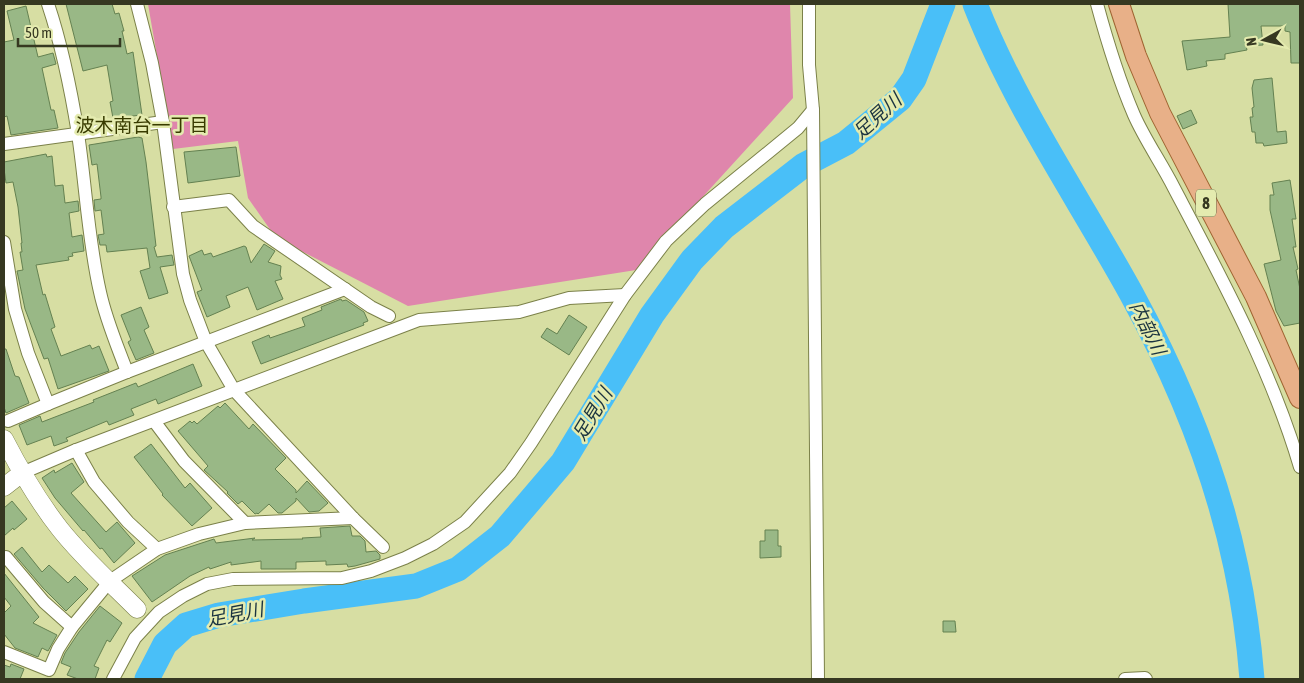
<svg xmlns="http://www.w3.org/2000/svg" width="1304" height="683" viewBox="0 0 1304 683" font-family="'Asap Condensed','Noto Sans JP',sans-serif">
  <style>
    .green { fill: #df86ac }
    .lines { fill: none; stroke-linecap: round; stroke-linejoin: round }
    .river { stroke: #49bff8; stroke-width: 25 }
    .building { fill: #99b886; stroke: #648151 }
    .street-casing { stroke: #7b8149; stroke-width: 14 }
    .secondary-casing { stroke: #7b8149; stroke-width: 19 }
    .primary-casing { stroke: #9f6431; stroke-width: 22 }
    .street { stroke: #fff; stroke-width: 12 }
    .secondary { stroke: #fff; stroke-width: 18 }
    .primary { stroke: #e8b088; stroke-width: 20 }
    .labels { text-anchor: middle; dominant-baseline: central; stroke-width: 5; stroke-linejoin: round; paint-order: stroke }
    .shield { fill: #e4ebaf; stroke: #6a6e4c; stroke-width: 1 }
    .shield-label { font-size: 16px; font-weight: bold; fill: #363821 }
    .water-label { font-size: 19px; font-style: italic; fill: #1a3340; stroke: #e4ebaf }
    .neighbourhood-label { font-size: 19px; fill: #383b00; stroke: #e4ebaf }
  </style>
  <rect width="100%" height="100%" fill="#d7dea3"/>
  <path class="green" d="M148,4H790L793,98L636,270L408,306L276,238L248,198L238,141L173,149Z"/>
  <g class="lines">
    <g class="river">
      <path d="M975,4C1015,106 1078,197 1131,293C1178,379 1216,471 1236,567C1244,604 1249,642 1252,679"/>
      <path d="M147,679L165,644L186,625L219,615L304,601L416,586L458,569L500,536L563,462L652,315L692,260L724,227L804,165L846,143L900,99L914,79L943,4"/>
    </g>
  </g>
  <g class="building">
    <path d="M66,4H112L115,14L119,13L124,31H122L127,54L133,52L142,115L113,118L110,102L113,101L107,65L83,71Z"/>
    <path d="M1228,4H1300V63H1291L1290,32L1285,31V26H1261L1263,45L1246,46L1247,50L1225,54V59L1206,61L1207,66L1187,70L1182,41L1230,37Z"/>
    <path d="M26,6L38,57L53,53L56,64L42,68L51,110H54L58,128L11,135L7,116L4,117V42L14,40L7,11Z"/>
    <path d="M1272,78L1277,132L1286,131L1287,143L1264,146L1263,143H1256L1255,132H1252L1250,117H1253L1252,108L1254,107L1252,88L1254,80Z"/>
    <path d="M1191,110L1197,123L1183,129L1177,116Z"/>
    <path d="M138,137L142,138L146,162L156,246L154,247L157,257L172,255L174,265L160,267L168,293L149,299L140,271L150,268L147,248L107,252L106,245H100L98,235L104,234L101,210L95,211L94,200L101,199V197L97,164L92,165L89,145Z"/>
    <path d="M236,147L240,176L188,183L184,152Z"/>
    <path d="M46,154L47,157L52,156L55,186L63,185L65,203L78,201L79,211L69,213L72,237L82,235L84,251L72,253L73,256L68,257L69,260L36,265L43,295L45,294L55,327L51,329L61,356L90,345L92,349L99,346L109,371L58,389L48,358L44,359L25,309L17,271L23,270L20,252H22L21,243H22L18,207L13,182L6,183L4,169V162Z"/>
    <path d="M1290,180L1296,219H1292L1296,247H1293L1298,269L1296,270L1300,289V323L1284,326L1276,311L1264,264L1281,260L1270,210V195H1274L1272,183Z"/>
    <path d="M264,244L275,251L268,262L281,266L280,275L282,279L275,281L283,299L257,310L248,287L226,296L230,307L207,317L197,292L202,290L189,256L202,250L204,255L211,253L213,257L244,246L246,247L251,263Z"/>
    <path d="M341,299L342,301L346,300L364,312L368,321L363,323L364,325L261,364L252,342L269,335L270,338L305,326L302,318L322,310L321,307Z"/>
    <path d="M141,307L149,327L144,330L154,353L136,360L128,342L131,340L121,315Z"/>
    <path d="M569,315L587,327L569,355L541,337L547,328L557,334Z"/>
    <path d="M4,349H6L15,376L19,377L29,403L6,413L4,407Z"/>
    <path d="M193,364L202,386L158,404L156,399L131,409L134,415L109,425L107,421L66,438L68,441L54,446L51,436L27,445L19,425L40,416L42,422L94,402L93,400L136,383L138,387Z"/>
    <path d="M225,403L249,429L253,424L286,458L275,469L296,490V493L307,481L328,503L319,511L309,512L296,498V501L282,513H278L269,504L258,514L257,513L255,514L242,501L238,504L227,493L228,492L204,470L208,466L178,431L190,421L192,423L194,421L197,424L218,406L220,408Z"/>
    <path d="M151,444L185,488L190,483L212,508L192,526L162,495L163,494L134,457Z"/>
    <path d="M72,463L84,482L71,493L106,532L117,522L135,543L114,563L102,548L100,549L84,530L83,531L55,498L42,478L54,470L55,473Z"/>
    <path d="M12,501L27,519L14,530L13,528L4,536V508Z"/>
    <path d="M350,526L352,536H360L365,541L366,552L376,551L380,555V559L355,566L348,567L347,564L326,565V561L296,562V569H261V561L231,565V562L210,569L209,567L190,576L152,602L132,576L165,555L214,539L216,543L255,538L252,540L303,539L302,538L321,537L320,528Z"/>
    <path d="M765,530H778V546H781V557L760,558V541H765Z"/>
    <path d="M22,547L42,572L49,565L68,583L75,576L88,589L66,611L43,588L14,554Z"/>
    <path d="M4,573L39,617L33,623L57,635L48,651L42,648L38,657L15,648L4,634V613L11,606L4,597Z"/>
    <path d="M100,606L122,623L110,642L107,640L94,666L99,668L95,679H78L67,675L71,667L61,663L65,653L79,632Z"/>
    <path d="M943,621H955L956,632H943Z"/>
    <path d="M11,664L24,669L20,679H4V665L10,667Z"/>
  </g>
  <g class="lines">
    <g class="street-casing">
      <g id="street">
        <path d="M48,4C62,46 71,90 78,134C86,187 88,240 100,292C106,320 117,345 127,372"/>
        <path d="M137,4L152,63L163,122L183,274L190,300L206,342L234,390L353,518L383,547"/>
        <path d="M809,4V65L813,110L818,679"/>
        <path d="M1097,4C1107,41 1119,80 1134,115C1145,140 1162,164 1174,188C1222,279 1271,369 1300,467"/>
        <path d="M4,144L163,122"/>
        <path d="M173,207L229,200L253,226L371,307L389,316"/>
        <path d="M4,242L15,309L28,353L48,404L127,372L345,289"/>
        <path d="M8,421L48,404"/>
        <path d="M154,421L184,461L245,523"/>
        <path d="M76,450L94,482L128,522L157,549"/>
        <path d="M22,473L76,450L419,320L519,312L569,298L625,295"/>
        <path d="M4,559L6,557L44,602L72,627"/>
        <path d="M4,652L49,670L58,649L72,627L110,581L157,549L199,534L245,523L353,518"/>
        <path d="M113,679L135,638L159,612L183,596L207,584L233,579L342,578L371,571L405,558L433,544L465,522L510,473L531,443L625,295L666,241L705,204L798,128L813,110"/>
        <path d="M1125,679L1145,678L1146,679"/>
      </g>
    </g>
    <g class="secondary-casing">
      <g id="secondary">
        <path d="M4,439C20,470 38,501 60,529C83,558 111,583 137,609"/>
        <path d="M4,487L22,473"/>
      </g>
    </g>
    <g class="primary-casing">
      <path id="primary" d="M1119,4L1136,56L1160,113L1256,297L1300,398"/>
    </g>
    <use href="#street" class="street"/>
    <use href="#secondary" class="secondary"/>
    <use href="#primary" class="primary"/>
  </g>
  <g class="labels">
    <rect class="shield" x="1196" y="189.5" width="20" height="27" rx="4"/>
    <g class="shield-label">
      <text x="1206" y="203">8</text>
    </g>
    <g class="water-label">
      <text transform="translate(877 116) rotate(-42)">足見川</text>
      <text transform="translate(1148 328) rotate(64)">内部川</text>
      <text transform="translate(592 414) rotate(-59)">足見川</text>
      <text transform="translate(235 614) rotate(-11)">足見川</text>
    </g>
    <g class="neighbourhood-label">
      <text x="142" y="125">波木南台一丁目</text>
    </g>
  </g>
  <rect width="1304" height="683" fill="none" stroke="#363821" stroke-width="10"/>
  <g transform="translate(1264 40) rotate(262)" stroke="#e4ebaf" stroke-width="4" paint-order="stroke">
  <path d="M0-4L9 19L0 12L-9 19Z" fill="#363821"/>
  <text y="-8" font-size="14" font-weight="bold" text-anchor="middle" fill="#363821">N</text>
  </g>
  <path d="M18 38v8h102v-8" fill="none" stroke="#363821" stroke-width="2.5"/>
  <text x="25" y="38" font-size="15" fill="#363821" stroke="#e4ebaf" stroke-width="4" paint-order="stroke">50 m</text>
</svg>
